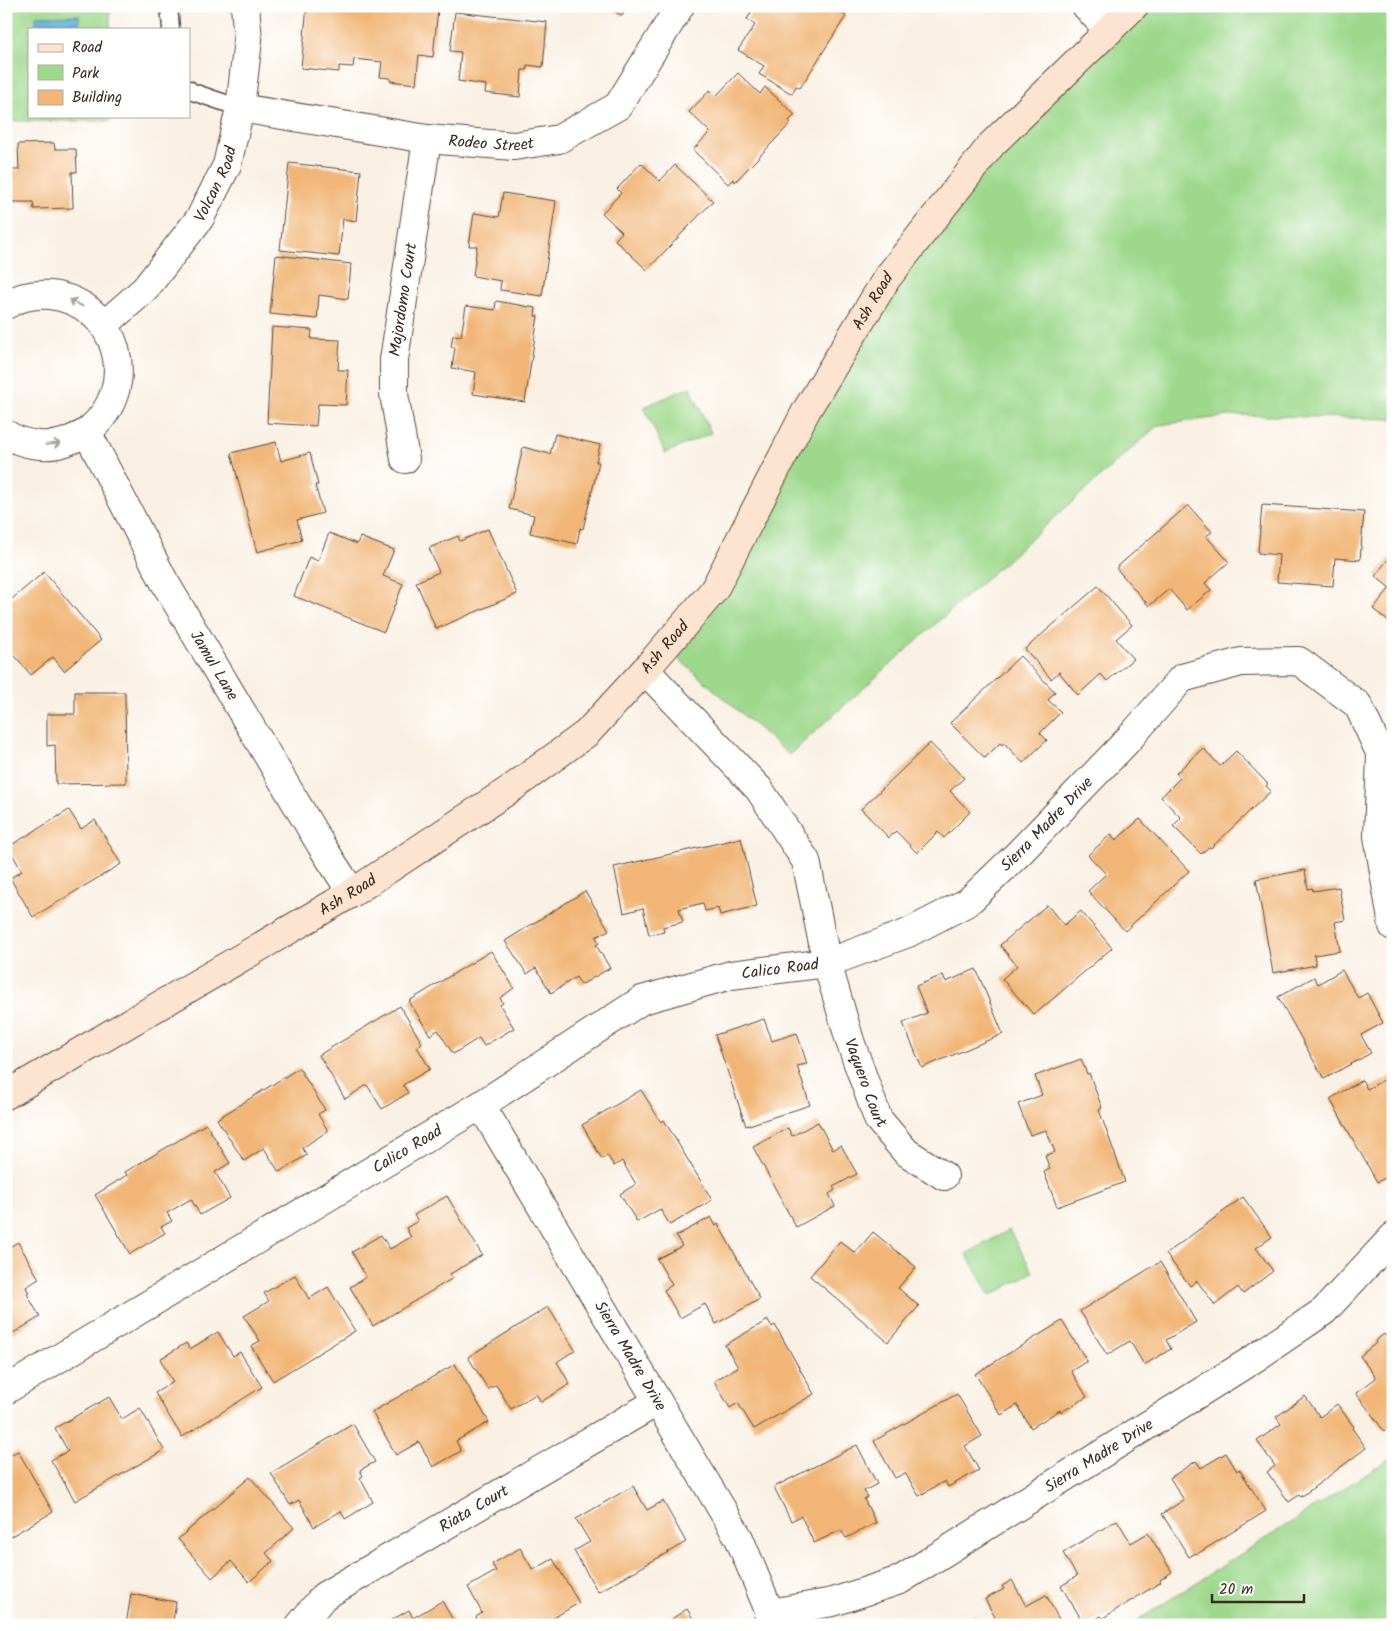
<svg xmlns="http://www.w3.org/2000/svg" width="1399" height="1631" viewBox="0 0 1399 1631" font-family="Kalam,sans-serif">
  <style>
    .green { fill: #9dd88b; stroke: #6c8154 }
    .water { fill: url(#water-rules); stroke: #4c6c7c }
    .building { fill: #f1b677 }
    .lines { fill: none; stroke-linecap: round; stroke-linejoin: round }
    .service-casing { stroke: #58483c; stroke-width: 19 }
    .minor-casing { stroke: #58483c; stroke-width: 30 }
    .secondary-casing { stroke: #58483c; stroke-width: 30 }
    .service { stroke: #fff; stroke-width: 16 }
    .minor { stroke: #fff; stroke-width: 28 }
    .secondary { stroke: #fde4d1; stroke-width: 28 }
    .oneway { stroke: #a79f9a }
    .labels { text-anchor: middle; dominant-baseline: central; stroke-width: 4; stroke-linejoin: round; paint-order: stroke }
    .street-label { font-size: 16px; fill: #3b2a1e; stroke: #fff }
  </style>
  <defs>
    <pattern id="water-rules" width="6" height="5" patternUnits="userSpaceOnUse" patternTransform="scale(1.25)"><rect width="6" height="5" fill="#5eafd9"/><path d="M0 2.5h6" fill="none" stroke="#4f8faf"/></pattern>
  </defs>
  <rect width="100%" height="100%" fill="#fff"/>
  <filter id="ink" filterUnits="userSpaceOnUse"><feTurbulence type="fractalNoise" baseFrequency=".02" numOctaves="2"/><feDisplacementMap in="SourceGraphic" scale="10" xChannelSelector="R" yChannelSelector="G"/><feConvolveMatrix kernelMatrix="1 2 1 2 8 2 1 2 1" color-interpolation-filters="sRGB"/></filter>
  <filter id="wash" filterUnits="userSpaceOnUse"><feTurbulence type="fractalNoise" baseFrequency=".0096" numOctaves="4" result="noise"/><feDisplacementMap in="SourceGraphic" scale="20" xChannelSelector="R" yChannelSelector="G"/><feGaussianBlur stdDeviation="1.12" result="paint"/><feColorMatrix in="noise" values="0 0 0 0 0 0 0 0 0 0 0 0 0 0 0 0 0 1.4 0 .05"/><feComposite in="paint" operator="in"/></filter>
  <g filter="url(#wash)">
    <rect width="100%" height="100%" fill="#f9f0e3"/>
    <g class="green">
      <path d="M6,6H110V29H29V116H110V121H6Z"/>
      <path d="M1125,6H1393V419L1237,415L1158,425L789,755L665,647L887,278Z"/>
      <path d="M690,387L711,433L665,453L644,407Z"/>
      <path d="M1009,1230L1033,1272L990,1296L966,1254Z"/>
      <path d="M1393,1457V1625H1130Z"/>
    </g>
    <path class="water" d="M79,15V29H36V16Z"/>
    <g id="blocks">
      <g class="building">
        <path d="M307,6H411L438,9L433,57L419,55L416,84L390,81V78L380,77L382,62L354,59L353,67L339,66V72L301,68Z"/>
        <path d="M607,6H628L622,16Z"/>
        <path d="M755,6H831L846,16L800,88L796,86L792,94L759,74L764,66L738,50L755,25L747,19Z"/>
        <path d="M455,12L547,22L543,67L527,65V70H522L520,97L485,93L486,85L458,81L461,52L450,51Z"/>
        <path d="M738,73L760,94L765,87L795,115L789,121L791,123L735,182L733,179L728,184L693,150L710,132L689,112L710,90L716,96Z"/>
        <path d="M54,143L55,149H76L77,172H72L73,208L34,209L33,202H11L10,170H19L18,144Z"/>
        <path d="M289,163L361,171L356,221L343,219L339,256L280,250Z"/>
        <path d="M641,163L660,181L675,165L713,201L647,270L615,240L622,232L602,213L621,193L617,189Z"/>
        <path d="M503,193L556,201L542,296L500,290L501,281L473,276L477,246H469L474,213L499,217Z"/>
        <path d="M276,255L351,264L348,299L319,295L317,319L270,314Z"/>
        <path d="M496,301L536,308L535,316H538L525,402L473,394L476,372L452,368L455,347H451L453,335L461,336L466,306L495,310Z"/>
        <path d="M272,327L312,330L311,339L340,340L338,370H348L346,405L318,404L316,426L267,423Z"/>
        <path d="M555,434L600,445L596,462H599L583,529L580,528L577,544L530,533L534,515L509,509L523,447L550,454Z"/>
        <path d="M276,442L281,461L310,453L318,485H315L323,513L297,520L302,540L257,552L231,453Z"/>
        <path d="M1188,505L1212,532L1206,536L1229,562L1205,583L1211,590L1187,610L1169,589L1149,606L1116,568Z"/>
        <path d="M1262,505L1364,512L1360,560L1335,558L1333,586L1277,582L1279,555L1258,553Z"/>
        <path d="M488,529L517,594L436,629L416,582L439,572L429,548L458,536L460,541Z"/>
        <path d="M329,533L357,544L360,537L394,550L383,576L403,584L384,632L294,596L309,557L318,561Z"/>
        <path d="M1393,553V625L1373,609L1390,588L1375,576Z"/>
        <path d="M44,572L101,640L64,671L53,657L31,675L6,645V604Z"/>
        <path d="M1098,586L1132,625L1116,639L1133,659L1107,681L1101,674L1078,695L1059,672L1051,679L1025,649Z"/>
        <path d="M1020,656L1055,692L1048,700L1061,712L1040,733L1047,740L1023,763L1004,743L1002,745L1000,743L985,758L950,723Z"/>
        <path d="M75,692H125L126,783L56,784L55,745L47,746V714H75Z"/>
        <path d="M930,743L964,778L950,791L970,812L944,838L938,832L917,853L896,831L889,838L861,809Z"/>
        <path d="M1203,748L1220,766L1236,751L1268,784L1266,786L1271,791L1211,848L1209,847L1201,854L1173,826L1181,818L1161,797L1180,778L1176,773Z"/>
        <path d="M69,810L81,829L95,820L121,864L33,917L10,878L22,871L8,847Z"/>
        <path d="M1140,819L1189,871L1125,931L1088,891L1106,874L1088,855L1111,834L1116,840Z"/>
        <path d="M741,838L757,906L720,915L718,908L705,911L703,903L679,909L683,922L663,927L664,932L649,935L643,908L624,913L614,867Z"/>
        <path d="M1305,870L1308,889L1312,888L1313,891L1339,887L1345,920L1335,922L1340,951L1314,955L1316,965L1273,973L1256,879Z"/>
        <path d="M585,891L609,930L596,937L599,943L596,945L610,968L581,985L576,977L551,993L536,968L527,974L505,941Z"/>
        <path d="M1047,905L1064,925L1081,911L1112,948L1034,1015L1002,979L1017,966L1000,945Z"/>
        <path d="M491,951L514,988L500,998L503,1003L500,1005L514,1028L484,1046L479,1038L453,1054L438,1030L430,1035L409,1001Z"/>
        <path d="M976,969L1003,1034L922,1068L903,1023L927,1013L916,986L943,975L946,982Z"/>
        <path d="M1342,970L1358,998L1367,993L1383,1023L1361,1035L1371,1053L1324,1079L1278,997L1314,977L1318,984Z"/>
        <path d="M400,1006L422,1043L417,1047L430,1069L403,1085L408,1093L382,1109L367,1085L345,1099L319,1055Z"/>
        <path d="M764,1019L772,1041L797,1033L807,1064L797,1066L810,1105L746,1126L715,1035Z"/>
        <path d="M1081,1059L1087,1074L1089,1073L1102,1108L1099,1110L1125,1182L1057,1207L1044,1172L1050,1169L1045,1156L1055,1152L1046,1130L1030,1135L1018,1104L1042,1095L1035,1076Z"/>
        <path d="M299,1068L325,1110L318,1114L328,1131L302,1148L307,1155L279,1172L264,1148L244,1161L217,1119Z"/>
        <path d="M1393,1075V1174L1377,1182L1330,1099L1362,1080L1367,1089Z"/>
        <path d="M641,1090L661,1122L664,1120L712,1200L670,1225L660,1209L637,1222L620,1194L636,1184L622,1161L614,1166L607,1155L602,1159L582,1125Z"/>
        <path d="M818,1122L833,1150L841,1145L857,1174L833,1187L835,1190L829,1194L835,1206L796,1227L753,1147L788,1128L792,1136Z"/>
        <path d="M206,1124L230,1163L215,1172L230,1198L200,1215L191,1199L167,1213L172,1221L161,1227L165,1233L130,1254L95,1195L127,1175L125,1172Z"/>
        <path d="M447,1196L482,1255L450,1274L453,1278L373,1326L350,1287L366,1277L352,1252L381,1235L390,1249L411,1237L406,1228L418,1221L414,1215Z"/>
        <path d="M1243,1197L1272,1237L1256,1248L1273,1271L1243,1294L1238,1287L1215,1305L1197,1281L1190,1286L1166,1254Z"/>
        <path d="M711,1217L716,1226L718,1224L760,1299L716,1324L705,1304L680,1318L664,1290L672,1285L657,1259L682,1246L676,1236Z"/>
        <path d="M873,1232L916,1267L898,1288L919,1306L888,1342L810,1276L840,1241L855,1253Z"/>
        <path d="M18,1242L39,1279L26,1287L29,1293L27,1294L40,1317L10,1335L6,1328V1249Z"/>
        <path d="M1160,1262L1196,1322L1166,1340L1171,1349L1144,1365L1130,1341L1107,1355L1080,1311Z"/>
        <path d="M295,1275L309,1299L328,1287L355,1331L273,1381L251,1346L260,1341L244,1316L269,1301L264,1293Z"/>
        <path d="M548,1307L575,1350L557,1362L570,1384L541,1402L536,1394L511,1409L496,1385L488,1389L468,1357Z"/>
        <path d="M768,1320L772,1327L775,1325L814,1394L754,1429L738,1403L730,1408L714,1381L738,1367L725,1345Z"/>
        <path d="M1062,1321L1087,1361L1071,1371L1087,1397L1061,1412L1060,1410L1031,1428L1017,1405L1001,1415L975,1374Z"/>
        <path d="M218,1332L233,1356L240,1352L262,1387L182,1437L155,1393L173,1382L160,1359L186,1343L190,1349Z"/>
        <path d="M1384,1334L1389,1341L1393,1339V1430L1390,1426L1384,1431L1356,1393L1376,1378L1360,1356L1376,1343L1375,1341Z"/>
        <path d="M455,1364L489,1422L456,1441L461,1451L433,1467L419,1442L396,1455L372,1412Z"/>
        <path d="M957,1394L982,1436L965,1446L979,1470L948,1487L945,1481L919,1496L905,1473L895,1478L874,1441Z"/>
        <path d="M1305,1396L1320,1417L1337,1404L1354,1427L1352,1428L1366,1448L1301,1497L1299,1495L1289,1502L1267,1472L1275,1466L1257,1441L1281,1424L1276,1417Z"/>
        <path d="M109,1397L122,1419L140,1408L164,1450L75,1501L51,1460L68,1451L55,1428Z"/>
        <path d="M353,1424L375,1462L360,1470L363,1476L360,1478L373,1502L345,1519L341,1511L314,1527L299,1500L290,1505L271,1473Z"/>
        <path d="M857,1445L877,1484L864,1491L868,1497L864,1499L876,1523L846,1538L841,1530L814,1543L801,1516L791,1521L774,1487Z"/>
        <path d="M18,1451L53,1512L6,1539V1457Z"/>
        <path d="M1226,1453L1237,1471L1239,1469L1266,1511L1197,1554L1196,1553L1189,1557L1162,1514L1184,1500L1170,1478L1196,1461L1201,1468Z"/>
        <path d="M250,1477L294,1528L266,1553L273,1561L249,1582L231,1561L212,1578L178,1539Z"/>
        <path d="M633,1486L647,1510L663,1501L686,1542L598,1592L574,1551L590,1542L576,1519Z"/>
        <path d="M1117,1520L1131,1543L1148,1533L1172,1572L1160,1580L1161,1582L1103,1618L1101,1616L1085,1625L1061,1586L1077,1576L1063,1553Z"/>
        <path d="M520,1548L533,1570L553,1559L579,1603L541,1625H480L476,1617L482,1613L468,1587L496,1571L492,1564Z"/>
        <path d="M1012,1580L1026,1606L1046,1595L1062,1625H995L998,1623L985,1599L1004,1589L1002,1586Z"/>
        <path d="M131,1594L176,1602L173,1621L188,1625H126Z"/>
        <path d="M442,1601L456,1625H383L409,1610L413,1618Z"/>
        <path d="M687,1609L697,1625H662Z"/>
        <path d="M976,1616L981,1625H960Z"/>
      </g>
    </g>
  </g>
  <g filter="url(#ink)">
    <use href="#blocks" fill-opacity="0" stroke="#58483c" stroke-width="1"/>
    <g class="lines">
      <g class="service-casing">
        <g id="service">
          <path d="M169,6L171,29"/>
          <path d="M189,89L190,91L240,108"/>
        </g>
      </g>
      <g class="minor-casing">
        <g id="minor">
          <path d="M1086,6L1109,31"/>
          <path id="s1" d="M240,108L427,139L514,146L559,139L618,106L680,6"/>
          <path d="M6,305C19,297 34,294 50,295C119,303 142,387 88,431C83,435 75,438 68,441C50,449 22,445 6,434"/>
          <path id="s2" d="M104,325L145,289L200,218L227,165L240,108L248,40L245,6"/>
          <path id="s3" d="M87,432L164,581L321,845L352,893"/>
          <path id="s4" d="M405,459L394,394V360L427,139"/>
          <path id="s5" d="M645,670L759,789L806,861L827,963L850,1041L878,1119L906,1152L944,1176"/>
          <path id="s6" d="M481,1105L739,1538L770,1613L767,1625"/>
          <path id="s7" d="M6,1390L481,1105L642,1000L731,975L827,963L908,933L968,902L1019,853L1127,741L1182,678L1241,662L1299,661L1358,705L1381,755L1378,836L1393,926"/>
          <path id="s8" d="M770,1613L833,1602L900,1580L1252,1360L1324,1311L1393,1237"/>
          <path id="s9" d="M300,1625L324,1596L657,1402"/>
        </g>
      </g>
      <g class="secondary-casing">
        <g id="secondary">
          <path id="s10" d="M6,1095L352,893L512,788L587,733L645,670L714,590L806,411L887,278L992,144L1134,6"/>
        </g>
      </g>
      <use href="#service" class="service"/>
      <use href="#minor" class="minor"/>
      <use href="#secondary" class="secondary"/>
    </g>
    <defs><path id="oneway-shaft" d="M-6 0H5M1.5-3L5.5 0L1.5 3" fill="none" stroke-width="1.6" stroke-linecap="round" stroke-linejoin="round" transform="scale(1.25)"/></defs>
    <g class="oneway">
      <use href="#oneway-shaft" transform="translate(76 303) rotate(-154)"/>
      <use href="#oneway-shaft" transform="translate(53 444) rotate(-5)"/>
    </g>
  </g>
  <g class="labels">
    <g class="street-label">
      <text stroke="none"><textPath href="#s1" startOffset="254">Rodeo Street</textPath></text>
      <text stroke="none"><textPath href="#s2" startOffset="182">Volcan Road</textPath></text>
      <text stroke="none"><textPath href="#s4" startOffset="161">Majordomo Court</textPath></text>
      <text stroke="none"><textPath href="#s10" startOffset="1206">Ash Road</textPath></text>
      <text stroke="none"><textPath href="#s10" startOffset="801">Ash Road</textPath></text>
      <text stroke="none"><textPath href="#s3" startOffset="266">Jamul Lane</textPath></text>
      <text stroke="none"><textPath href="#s7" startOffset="1200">Sierra Madre Drive</textPath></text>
      <text stroke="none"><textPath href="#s10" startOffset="396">Ash Road</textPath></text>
      <text stroke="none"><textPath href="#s7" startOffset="888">Calico Road</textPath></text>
      <text stroke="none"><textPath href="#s5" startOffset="481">Vaquero Court</textPath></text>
      <text stroke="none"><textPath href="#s7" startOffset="468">Calico Road</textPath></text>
      <text stroke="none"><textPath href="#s6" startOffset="292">Sierra Madre Drive</textPath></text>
      <text stroke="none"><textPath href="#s8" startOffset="369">Sierra Madre Drive</textPath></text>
      <text stroke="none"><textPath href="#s9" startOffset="211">Riata Court</textPath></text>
    </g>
  </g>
  <rect width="1399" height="1631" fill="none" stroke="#fff" stroke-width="25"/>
  <rect x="28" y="28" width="162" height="90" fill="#ffffff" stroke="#b1aaa5"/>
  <rect x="38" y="44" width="25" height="8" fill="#fde4d1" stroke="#b1aaa5"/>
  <text x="72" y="52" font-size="15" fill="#3b2a1e">Road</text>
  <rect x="38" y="65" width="25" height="15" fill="#9dd88b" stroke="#b1aaa5"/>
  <text x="72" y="78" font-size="15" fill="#3b2a1e">Park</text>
  <rect x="38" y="90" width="25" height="15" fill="#f1b677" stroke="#b1aaa5"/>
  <text x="72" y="102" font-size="15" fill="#3b2a1e">Building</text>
  <path d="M1212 1594v8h92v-8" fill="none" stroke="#3b2a1e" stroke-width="2.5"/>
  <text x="1219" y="1594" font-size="15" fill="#3b2a1e" stroke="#ffffff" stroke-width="4" paint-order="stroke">20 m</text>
</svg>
